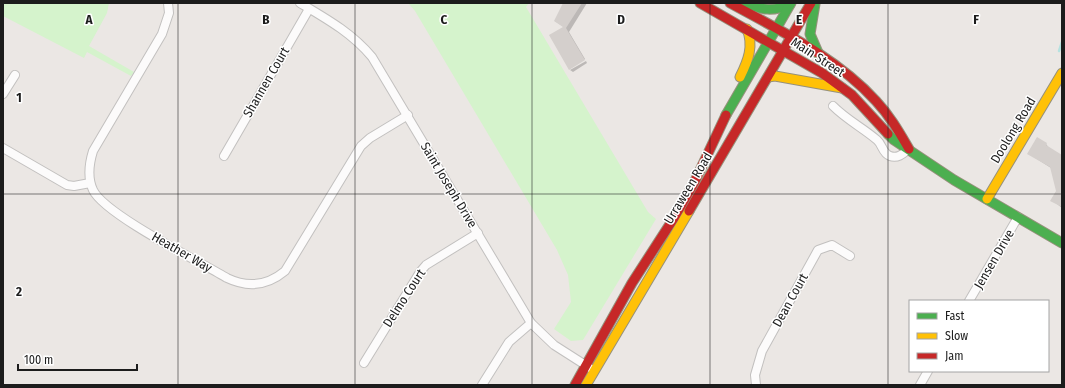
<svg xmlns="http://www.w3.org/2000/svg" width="1065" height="388" viewBox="0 0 1065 388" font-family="'Fira Sans Condensed',sans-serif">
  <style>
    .park { fill: #d5f3cc }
    .shadow { fill: #0003 }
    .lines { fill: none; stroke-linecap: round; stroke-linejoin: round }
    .stream { stroke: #b5e2e0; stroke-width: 2.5 }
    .building { fill: #d4cfcc }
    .street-casing { stroke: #c2c0bf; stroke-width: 10 }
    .fast-casing { stroke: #96917c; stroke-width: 11 }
    .slow-casing { stroke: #96917c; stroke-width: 11 }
    .jam-casing { stroke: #96917c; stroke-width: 11 }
    .street { stroke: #fcfbfb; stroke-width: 8 }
    .fast { stroke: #4caf50; stroke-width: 9 }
    .slow { stroke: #ffc107; stroke-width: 9 }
    .jam { stroke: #c62828; stroke-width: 9 }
    .grid { fill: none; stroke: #1c1c1c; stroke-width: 1; stroke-opacity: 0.55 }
    .labels { text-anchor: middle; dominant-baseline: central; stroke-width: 3; stroke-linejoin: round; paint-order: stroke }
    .street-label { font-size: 13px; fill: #1c1c1c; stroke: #fff }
    .grid-label { font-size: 13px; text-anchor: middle; font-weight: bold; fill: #1c1c1c; stroke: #fff; stroke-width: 3; stroke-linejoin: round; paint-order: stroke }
  </style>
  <rect width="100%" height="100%" fill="#ebe7e4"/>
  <g class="park">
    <path d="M3,3H109L107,13L89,46L134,72L131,76L87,52L84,58L3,16Z"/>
    <path d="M408,3H529L526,7L648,212L656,219L583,340L571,341L554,329L571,302L568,275L557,250L415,11Z"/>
  </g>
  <g class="shadow">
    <path d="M565,3H587L569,32L585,59L569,68L564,27L555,21Z"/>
    <path d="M586,61L587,63L573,72L570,70Z"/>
    <path d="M1046,144L1049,148L1062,156V208L1052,200L1057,191L1051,168L1029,154Z"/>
  </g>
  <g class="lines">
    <path class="stream" d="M1059,51L1062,42"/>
  </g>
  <g class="building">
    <path d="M563,3H582L566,28L585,60L569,70L549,35L563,27L554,21Z"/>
    <path d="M1037,137L1047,143L1046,145L1062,155V207L1050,201L1056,191L1050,167L1027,154Z"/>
  </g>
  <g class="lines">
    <g class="street-casing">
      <g id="street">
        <path d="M168,3L169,13L162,34L93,151C89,164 87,177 93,190C104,214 200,262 227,278C248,288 267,286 285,271L361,146L370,138L408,115"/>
        <path d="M300,3C327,19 352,33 372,57L531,323L554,345L590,368"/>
        <path d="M3,94L15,75"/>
        <path d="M833,106C847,120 863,128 877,140C883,145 882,153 890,156C898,159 904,153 909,149"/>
        <path d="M3,148L67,185L74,186L90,183"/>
        <path d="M224,156L309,9"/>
        <path d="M969,301L1018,217"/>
        <path d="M364,363L420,272L426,265L478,233"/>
        <path d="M482,385L509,342L531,323"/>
        <path d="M756,385L755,375L762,351L818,250L832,245L850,256"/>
        <path d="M920,385L928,371"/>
      </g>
    </g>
    <g class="fast-casing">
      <g id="fast">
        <path d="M746,3C761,10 774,12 790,4"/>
        <path d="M815,4L810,34L819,55"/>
        <path d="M726,115L791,3"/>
        <path d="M888,134L894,140L954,180L1062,243"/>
      </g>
    </g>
    <g class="slow-casing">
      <g id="slow">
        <path d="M740,77C748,61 754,46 747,29"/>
        <path d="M768,77L775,76L842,88"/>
        <path d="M987,199L1062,73"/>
        <path d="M586,385L689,211"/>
      </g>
    </g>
    <g class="jam-casing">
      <g id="jam">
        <path d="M700,3L822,73L852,95L888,134"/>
        <path d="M730,3C781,31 837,58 876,101C890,116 899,132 909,149"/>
        <path d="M689,211L811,3"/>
        <path d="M575,385L632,283L674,218L694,183L726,115"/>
      </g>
    </g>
    <use href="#street" class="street"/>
    <use href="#fast" class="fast"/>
    <use href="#slow" class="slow"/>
    <use href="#jam" class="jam"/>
  </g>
  <path class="grid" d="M178,3V385M355,3V385M532,3V385M710,3V385M888,3V385M3,194H1062"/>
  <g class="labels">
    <g class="street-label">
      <text transform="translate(818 57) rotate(33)">Main Street</text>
      <text transform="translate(266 82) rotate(-60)">Shannen Court</text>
      <text transform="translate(1013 130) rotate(-59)">Doolong Road</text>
      <text transform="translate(449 185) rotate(59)">Saint Joseph Drive</text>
      <text transform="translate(688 188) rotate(-59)">Urraween Road</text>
      <text transform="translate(182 252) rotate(30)">Heather Way</text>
      <text transform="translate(994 259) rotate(-60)">Jensen Drive</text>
      <text transform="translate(404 298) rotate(-57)">Delmo Court</text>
      <text transform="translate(790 300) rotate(-61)">Dean Court</text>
    </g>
  </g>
  <g class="grid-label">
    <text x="89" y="24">A</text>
    <text x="266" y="24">B</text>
    <text x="444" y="24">C</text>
    <text x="621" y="24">D</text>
    <text x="799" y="24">E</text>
    <text x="976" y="24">F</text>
    <text x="19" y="102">1</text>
    <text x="19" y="296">2</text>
  </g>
  <rect width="1065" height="388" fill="none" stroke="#1c1c1c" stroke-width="8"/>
  <rect x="909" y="300" width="140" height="72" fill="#ffffff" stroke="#a4a4a4"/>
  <rect x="917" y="313" width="20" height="6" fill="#4caf50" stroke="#a4a4a4"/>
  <text x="945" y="320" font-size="12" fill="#1c1c1c">Fast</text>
  <rect x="917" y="333" width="20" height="6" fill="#ffc107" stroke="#a4a4a4"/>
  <text x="945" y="340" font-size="12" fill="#1c1c1c">Slow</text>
  <rect x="917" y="353" width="20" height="6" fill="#c62828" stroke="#a4a4a4"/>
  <text x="945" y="360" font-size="12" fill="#1c1c1c">Jam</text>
  <path d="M18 364v6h119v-6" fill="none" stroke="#1c1c1c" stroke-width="2"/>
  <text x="24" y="364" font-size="12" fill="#1c1c1c" stroke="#ffffff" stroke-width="3" paint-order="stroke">100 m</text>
</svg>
